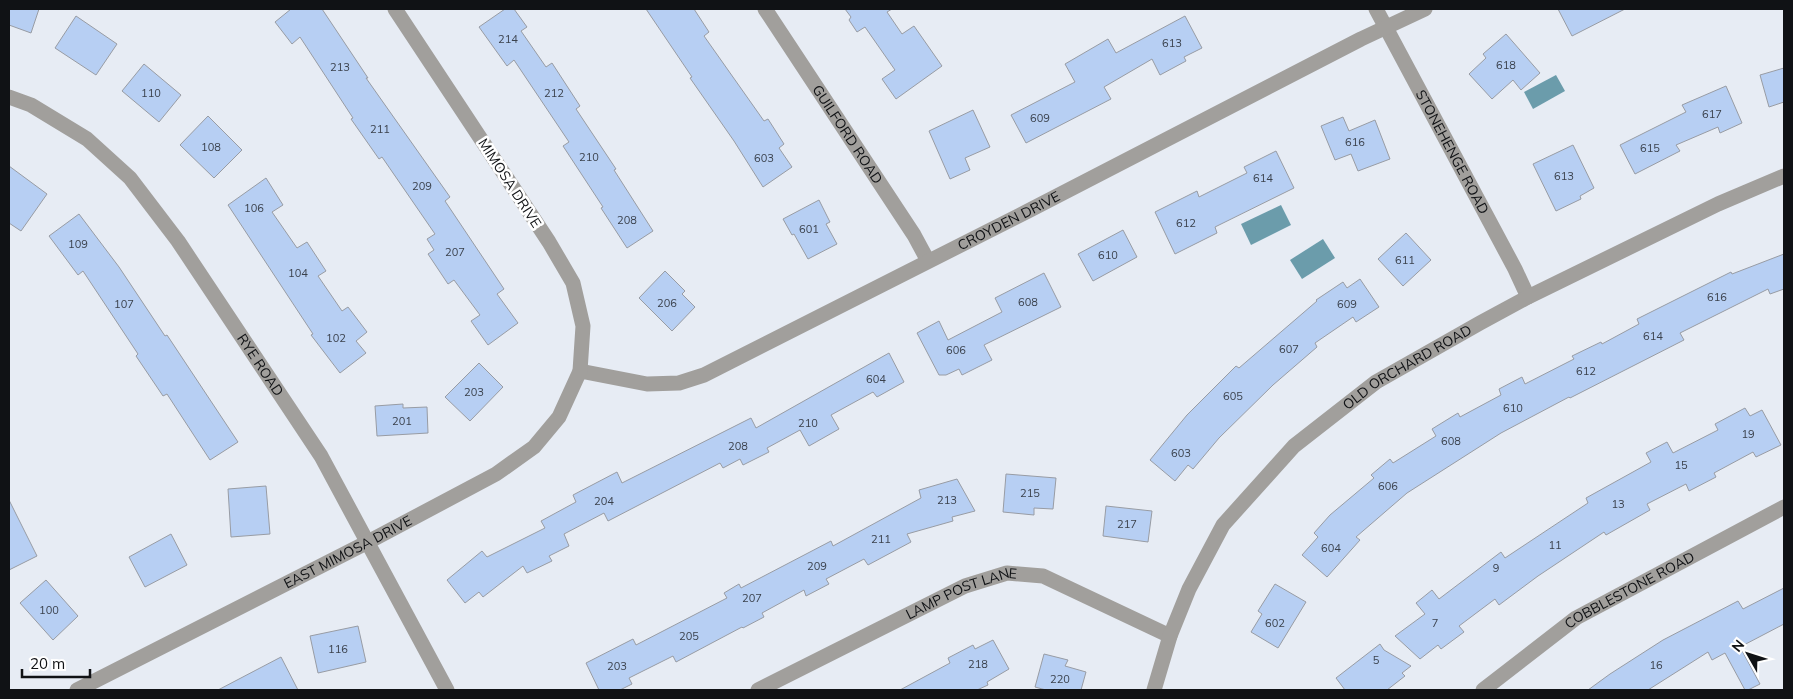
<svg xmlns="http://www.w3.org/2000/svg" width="1793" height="699" viewBox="0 0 1793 699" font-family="Mulish,sans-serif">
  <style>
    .water { fill: #6b9cab }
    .building { fill: #b7cff3; stroke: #989ca4 }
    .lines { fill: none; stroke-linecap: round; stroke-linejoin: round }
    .minor { stroke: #a19f9c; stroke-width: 15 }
    .labels { text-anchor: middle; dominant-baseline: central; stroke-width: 5; stroke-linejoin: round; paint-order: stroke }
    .number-label { font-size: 11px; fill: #3a414c }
    .street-label { font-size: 14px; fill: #101215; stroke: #fff }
  </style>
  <rect width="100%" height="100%" fill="#e7ecf4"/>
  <g class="water">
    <path d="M1556,75L1565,91L1533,109L1524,92Z"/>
    <path d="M1281,205L1291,225L1251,245L1241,224Z"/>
    <path d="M1323,239L1335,258L1302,279L1290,260Z"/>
  </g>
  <g class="building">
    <path d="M9,9H39L31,33L9,25Z"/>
    <path d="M291,9H322L368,78H366L450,197L445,201L504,289L497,294L518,323L488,345L471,321L480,315L454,280L448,284L428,254L434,250L427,239L435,234L382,157L379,159L351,119L353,118L300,37L292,44L275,22Z"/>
    <path d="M505,9H514L527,27L521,31L546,67L552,63L580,106L576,109L616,169L614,170L653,231L627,248L601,208L603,207L563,146L569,142L514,60L507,66L479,27Z"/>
    <path d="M646,9H694L709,32L704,36L764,121L768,119L784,144L779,148L792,167L763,187L734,141L690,78L692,77Z"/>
    <path d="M845,9H892L887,12L902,34L914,26L942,66L896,99L882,79L895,70L865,27L857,32L849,20L851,17Z"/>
    <path d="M1558,9H1625L1572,36Z"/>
    <path d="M76,16L117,44L96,75L55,48Z"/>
    <path d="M1185,16L1202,48L1184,57L1186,61L1160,75L1152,59L1104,87L1111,99L1026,143L1011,115L1075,82L1065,64L1108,39L1116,53Z"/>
    <path d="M1506,34L1540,73L1521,90L1513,80L1492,99L1469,74L1486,58L1483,54Z"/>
    <path d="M144,64L181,95L159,122L122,91Z"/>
    <path d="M1784,68V102L1769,107L1760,75Z"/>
    <path d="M1726,86L1742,123L1720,133L1718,127L1676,145L1680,151L1635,174L1620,145L1686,112L1682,105Z"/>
    <path d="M973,110L990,147L965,158L970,170L950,179L929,131Z"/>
    <path d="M208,116L242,150L214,178L180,145Z"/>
    <path d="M1343,117L1349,131L1375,120L1390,159L1358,171L1351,154L1335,160L1321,126Z"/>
    <path d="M1573,145L1594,188L1580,196L1581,199L1556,211L1533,164Z"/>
    <path d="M1276,151L1294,188L1215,227L1217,233L1175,254L1155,212L1197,191L1199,197L1247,173L1244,167Z"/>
    <path d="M9,166L47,194L21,231L9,223Z"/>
    <path d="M266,178L283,205L272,212L297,248L307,242L326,271L318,276L342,311L348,307L367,332L356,341L366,353L340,373L311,335L313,334L228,205Z"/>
    <path d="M819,200L830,222L826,224L837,244L808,259L794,234L792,235L783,219Z"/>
    <path d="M79,214L119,267L165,336L167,335L238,442L210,460L167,394L163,396L136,356L138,354L83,271L78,275L49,236Z"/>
    <path d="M1123,230L1137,257L1093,281L1078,254Z"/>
    <path d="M1406,233L1431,260L1403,286L1378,259Z"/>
    <path d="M1784,254V289L1770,294L1768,289L1680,333L1684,340L1570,398L1569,397L1501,433L1407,493L1356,537L1360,540L1327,577L1302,555L1318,537L1314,533L1330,515L1374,478L1371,475L1390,459L1393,463L1436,436L1432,429L1458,413L1460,417L1501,395L1499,389L1522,377L1525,384L1574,359L1572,356L1601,342L1602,344L1639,324L1637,319L1731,272L1732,274Z"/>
    <path d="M665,271L685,291L682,294L695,307L672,331L639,298Z"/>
    <path d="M1044,273L1061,307L984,345L992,360L962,375L959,369L946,375H939L917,333L939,321L948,340L1002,312L995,298Z"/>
    <path d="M1360,279L1379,307L1356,322L1353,317L1315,343L1317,347L1273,385L1219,438L1193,469L1188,465L1175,481L1150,460L1187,415L1236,366L1239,368L1317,301L1316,300L1343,282L1347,288Z"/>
    <path d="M889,353L904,382L877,397L873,392L831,415L839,429L809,446L800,430L767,448L769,452L743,465L740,459L723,468L720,463L608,521L604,513L564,534L569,546L549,556L552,561L527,573L523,566L483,597L479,592L465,603L447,580L482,551L487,557L545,528L541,521L576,502L573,495L617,472L622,483L751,418L756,428Z"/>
    <path d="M479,363L503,387L470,421L445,397Z"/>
    <path d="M403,404V408L427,407L428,433L377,436L375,406Z"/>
    <path d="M1745,408L1750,416L1762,410L1781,445L1756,457L1753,452L1714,473L1716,477L1689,491L1686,484L1647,504L1650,510L1606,535L1604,532L1538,576L1499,605L1495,599L1459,626L1464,632L1441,649L1438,645L1420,659L1395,636L1425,614L1416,603L1432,590L1439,599L1501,552L1505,558L1588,503L1586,498L1651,462L1646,453L1667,442L1673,453L1718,430L1715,424Z"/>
    <path d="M1006,474L1056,478L1053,509L1034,508V515L1003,512Z"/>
    <path d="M957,479L975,511L952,517L953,521L907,534L911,542L868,565L864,559L826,579L829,584L806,596L804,590L762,613L764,617L743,628L742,627L676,662L673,656L629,678L632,684L620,690H599L586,663L633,639L636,645L727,598L724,593L739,584L741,588L831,541L833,546L921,498L919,490Z"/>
    <path d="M266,486L270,534L231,537L228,489Z"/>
    <path d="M9,500L37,556L9,570Z"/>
    <path d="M1106,506L1152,511L1148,542L1103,536Z"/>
    <path d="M171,534L187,565L145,587L129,557Z"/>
    <path d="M46,580L78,616L53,640L20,603Z"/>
    <path d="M1275,584L1306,602L1278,648L1251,632L1262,614L1258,611Z"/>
    <path d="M1784,588V624L1740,647L1760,684L1748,690H1745L1725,653L1712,660L1708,652L1648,690H1588L1610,674L1663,640L1738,601L1743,609Z"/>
    <path d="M358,626L366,662L318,673L310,636Z"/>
    <path d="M993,640L1009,669L987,682L988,685L977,690H900L950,663L948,658L973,645L975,649Z"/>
    <path d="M1380,644L1384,650L1411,666L1402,673L1405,676L1387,690H1345L1336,678Z"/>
    <path d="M1044,654L1068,660L1065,666L1086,672L1081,690H1046L1035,687Z"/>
    <path d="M281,657L298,690H218Z"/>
  </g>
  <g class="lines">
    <g class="minor">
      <path id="s1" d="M765,9L914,235L928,261"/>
      <path id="s2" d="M1376,9L1515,269L1528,297"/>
      <path id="s3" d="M9,97L31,105L87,139L130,178L178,241L321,456L447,690"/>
      <path id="s4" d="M580,371L647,384L679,383L704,375L1028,211L1361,39L1425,9"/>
      <path id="s5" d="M77,690L368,542L496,474L534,447L559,417L580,371L583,326L573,283L549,242L395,9"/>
      <path id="s6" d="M758,690L965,586L1007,573L1043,576L1170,636"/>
      <path id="s7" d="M1154,690L1170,636L1189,589L1223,525L1294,446L1376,382L1480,323L1528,297L1718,204L1784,176"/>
      <path id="s8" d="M1483,690L1576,618L1784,507"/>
    </g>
  </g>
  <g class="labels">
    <g class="number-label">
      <text x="508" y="39">214</text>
      <text x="1172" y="43">613</text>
      <text x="1506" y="65">618</text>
      <text x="340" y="67">213</text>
      <text x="151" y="93">110</text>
      <text x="554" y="93">212</text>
      <text x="1712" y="114">617</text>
      <text x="1040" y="118">609</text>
      <text x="380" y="129">211</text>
      <text x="1355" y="142">616</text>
      <text x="211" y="147">108</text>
      <text x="1650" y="148">615</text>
      <text x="589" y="157">210</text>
      <text x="764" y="158">603</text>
      <text x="1564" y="176">613</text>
      <text x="1263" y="178">614</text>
      <text x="422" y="186">209</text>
      <text x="254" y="208">106</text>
      <text x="627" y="220">208</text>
      <text x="1186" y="223">612</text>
      <text x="809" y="229">601</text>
      <text x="78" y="244">109</text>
      <text x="455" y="252">207</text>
      <text x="1108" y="255">610</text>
      <text x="1405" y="260">611</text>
      <text x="298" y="273">104</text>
      <text x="1717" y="297">616</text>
      <text x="1028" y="302">608</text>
      <text x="667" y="303">206</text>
      <text x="124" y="304">107</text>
      <text x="1347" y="304">609</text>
      <text x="1653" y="336">614</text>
      <text x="336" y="338">102</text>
      <text x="1289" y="349">607</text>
      <text x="956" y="350">606</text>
      <text x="1586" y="371">612</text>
      <text x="876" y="379">604</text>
      <text x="474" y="392">203</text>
      <text x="1233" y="396">605</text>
      <text x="1513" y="408">610</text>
      <text x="402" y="421">201</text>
      <text x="808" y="423">210</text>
      <text x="1748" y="434">19</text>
      <text x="1451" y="441">608</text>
      <text x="738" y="446">208</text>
      <text x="1181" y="453">603</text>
      <text x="1681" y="465">15</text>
      <text x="1388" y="486">606</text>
      <text x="1030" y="493">215</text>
      <text x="947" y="500">213</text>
      <text x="604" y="501">204</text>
      <text x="1618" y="504">13</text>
      <text x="1127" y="524">217</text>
      <text x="881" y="539">211</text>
      <text x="1555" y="545">11</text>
      <text x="1331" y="548">604</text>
      <text x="817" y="566">209</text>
      <text x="1496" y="568">9</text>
      <text x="752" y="598">207</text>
      <text x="49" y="610">100</text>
      <text x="1275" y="623">602</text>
      <text x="1435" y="623">7</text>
      <text x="689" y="636">205</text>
      <text x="338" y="649">116</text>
      <text x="1376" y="660">5</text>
      <text x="978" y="664">218</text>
      <text x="1656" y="665">16</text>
      <text x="617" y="666">203</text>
      <text x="1060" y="679">220</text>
    </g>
    <g class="street-label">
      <text stroke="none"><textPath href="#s1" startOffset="150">GUILFORD ROAD</textPath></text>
      <text stroke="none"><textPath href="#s2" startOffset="162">STONEHENGE ROAD</textPath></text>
      <text transform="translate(510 183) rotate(57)">MIMOSA DRIVE</text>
      <text stroke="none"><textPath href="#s4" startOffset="468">CROYDEN DRIVE</textPath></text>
      <text stroke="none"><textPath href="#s3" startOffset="375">RYE ROAD</textPath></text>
      <text stroke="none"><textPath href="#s7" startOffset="424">OLD ORCHARD ROAD</textPath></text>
      <text stroke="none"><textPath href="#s5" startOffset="304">EAST MIMOSA DRIVE</textPath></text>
      <text stroke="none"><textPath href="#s8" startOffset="178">COBBLESTONE ROAD</textPath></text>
      <text stroke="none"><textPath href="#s6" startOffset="226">LAMP POST LANE</textPath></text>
    </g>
  </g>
  <rect width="1793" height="699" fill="none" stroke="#101215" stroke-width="20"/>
  <g transform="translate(1748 654) rotate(309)" stroke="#ffffff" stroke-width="4" paint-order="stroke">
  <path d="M0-4L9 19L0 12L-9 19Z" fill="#101215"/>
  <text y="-8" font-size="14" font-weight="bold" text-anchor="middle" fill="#101215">N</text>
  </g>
  <path d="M22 669v8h68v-8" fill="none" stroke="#101215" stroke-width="2.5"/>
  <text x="30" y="669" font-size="15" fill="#101215" stroke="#ffffff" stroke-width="4" paint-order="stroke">20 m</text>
</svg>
